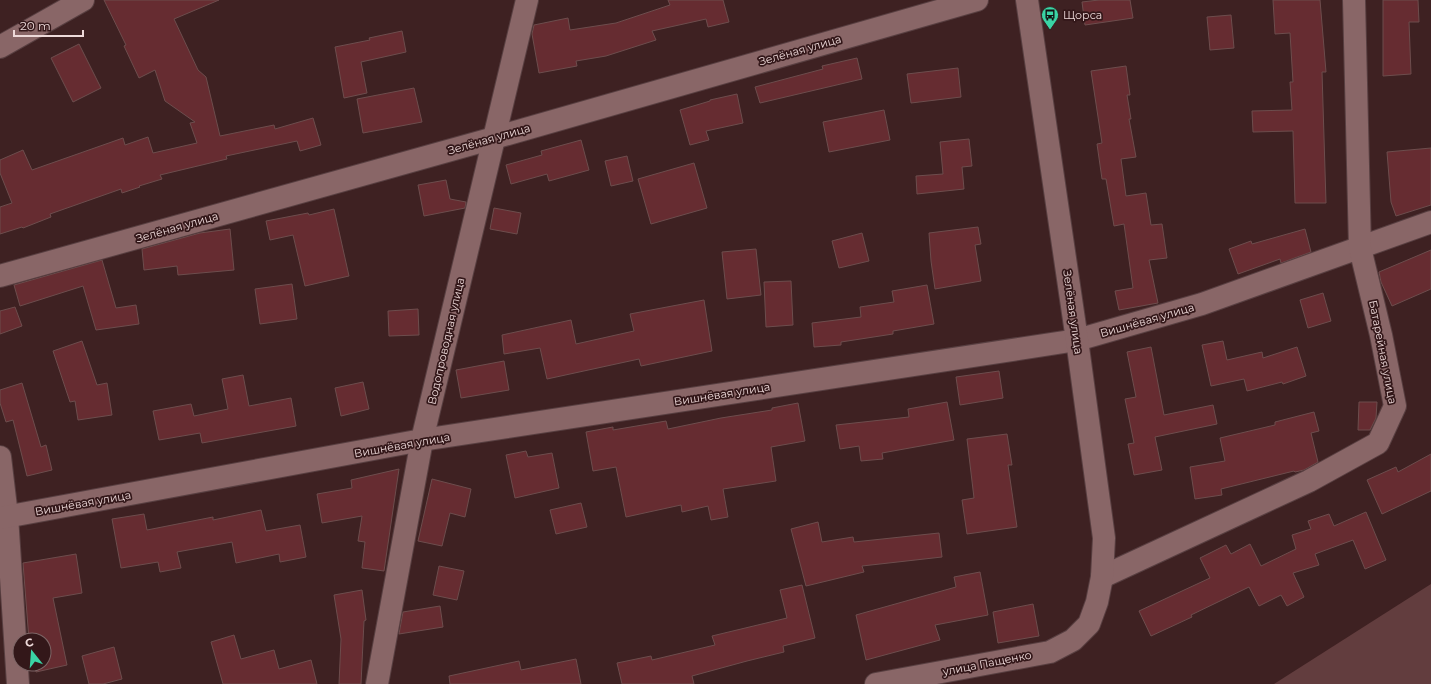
<svg xmlns="http://www.w3.org/2000/svg" width="1431" height="684" viewBox="0 0 1431 684" font-family="Montserrat,sans-serif">
  <style>
    .green { fill: #623d3e }
    .building { fill: #662c31; stroke: #6d4d4d }
    .lines { fill: none; stroke-linecap: round; stroke-linejoin: round }
    .minor-casing { stroke: #583f41; stroke-width: 24 }
    .minor { stroke: #896667; stroke-width: 22 }
    .labels { text-anchor: middle; dominant-baseline: central; stroke-width: 3.5; stroke-linejoin: round; paint-order: stroke }
    .poi-label { font-size: 11px; fill: #edd9d9; stroke: #331719; text-anchor: start }
    .street-label { font-size: 11px; fill: #edd9d9; stroke: #331719 }
  </style>
  <rect width="100%" height="100%" fill="#3e2122"/>
  <path class="green" d="M1431,584V684H1274Z"/>
  <g class="building">
    <path d="M104,0H219L174,19L198,70L206,77L220,136L274,125L275,129L313,118L321,145L300,151L297,141L226,156L227,159L160,175L162,179L139,186L140,187L122,193L121,189L50,214L51,217L23,228L22,227L0,234V207L12,203L0,173V160L23,150L32,170L123,138L125,145L148,137L153,153L197,143L190,123L195,122L165,101L155,70L139,78L124,46L126,45Z"/>
    <path d="M668,0H723L729,22L708,27L706,19L652,31L656,40L606,56L576,61L577,66L539,73L532,34L534,25L568,18L570,30L616,23L670,5Z"/>
    <path d="M1099,0H1130L1133,18L1085,25L1082,2Z"/>
    <path d="M1273,0H1320L1326,72H1322L1326,203H1295L1293,131L1253,132L1252,111L1292,110L1290,82H1293L1290,33L1275,34Z"/>
    <path d="M1383,0H1418L1419,22H1409L1411,74L1383,76Z"/>
    <path d="M1231,15L1234,48L1210,50L1207,17Z"/>
    <path d="M402,31L406,52L361,62L367,93L344,98L335,47L370,40L369,38Z"/>
    <path d="M79,44L101,88L73,102L51,58Z"/>
    <path d="M857,58L862,79L760,103L755,87L823,69L822,66Z"/>
    <path d="M1126,66L1130,95H1127L1131,119H1129L1136,157L1121,159L1126,196L1146,193L1151,225L1162,224L1167,258L1149,260L1158,303L1119,310L1115,291L1133,288L1124,224L1114,226L1106,179H1102L1097,144L1102,143L1091,71Z"/>
    <path d="M958,68L961,97L911,103L907,74Z"/>
    <path d="M414,88L422,122L363,133L357,99Z"/>
    <path d="M737,94L743,123L706,131L709,140L690,145L680,110L710,101V100Z"/>
    <path d="M884,110L890,140L829,152L823,122Z"/>
    <path d="M969,139L972,166L962,167L964,189L917,194L916,176L943,174L940,142Z"/>
    <path d="M581,140L589,170L549,181L547,174L511,184L506,165L542,155L541,151Z"/>
    <path d="M1431,148V205L1396,216L1391,202L1387,152Z"/>
    <path d="M627,156L633,181L611,186L605,161Z"/>
    <path d="M694,163L707,208L651,224L638,179Z"/>
    <path d="M446,180L450,199L466,202L465,208L424,216L418,185Z"/>
    <path d="M494,208L521,213L517,234L490,229Z"/>
    <path d="M334,209L349,276L305,286L293,235L270,240L266,221L308,213L309,215Z"/>
    <path d="M978,227L981,244L975,245L981,281L935,289L931,261L929,233Z"/>
    <path d="M230,229L234,270L178,275L177,266L144,270L142,249L200,233Z"/>
    <path d="M1305,229L1311,252L1281,263L1280,259L1238,274L1229,249L1251,241L1252,244Z"/>
    <path d="M862,233L869,261L839,268L832,241Z"/>
    <path d="M756,249L761,295L727,299L722,252Z"/>
    <path d="M1431,250V289L1392,306L1381,282L1379,272Z"/>
    <path d="M102,260L116,308L136,305L139,324L96,330L83,286L20,306L14,285Z"/>
    <path d="M791,281L793,325L766,327L764,282Z"/>
    <path d="M292,284L297,319L260,324L255,289Z"/>
    <path d="M927,285L934,324L893,331V334L841,342V345L814,347L812,323L861,317L860,307L894,302L892,291Z"/>
    <path d="M1323,293L1331,321L1308,328L1300,300Z"/>
    <path d="M704,300L712,351L641,366L639,359L547,379L540,348L504,354L502,335L571,320L576,344L634,331L630,314Z"/>
    <path d="M15,307L22,326L0,334V311Z"/>
    <path d="M418,309L419,335L389,336L388,311Z"/>
    <path d="M82,341L97,385L107,383L112,415L78,420L75,401L70,402L53,351Z"/>
    <path d="M1223,341L1227,360L1262,352L1263,358L1297,347L1306,376L1283,384L1282,382L1247,391L1244,379L1211,386L1202,345Z"/>
    <path d="M1151,347L1164,415L1213,405L1217,424L1155,437L1162,470L1134,475L1128,444L1134,443L1125,399L1136,397L1127,352Z"/>
    <path d="M504,361L509,390L461,398L456,370Z"/>
    <path d="M999,371L1003,398L960,405L956,377Z"/>
    <path d="M243,375L249,406L291,398L296,426L202,443L200,433L159,440L153,411L191,404L194,416L228,409L222,379Z"/>
    <path d="M363,382L369,409L341,416L335,388Z"/>
    <path d="M22,383L41,447L46,445L52,470L27,476L13,420L6,422L0,403V390Z"/>
    <path d="M947,402L954,440L882,453L883,459L861,461L859,446L840,449L836,425L909,417L908,409Z"/>
    <path d="M1359,402H1377L1376,418L1370,430H1358Z"/>
    <path d="M798,403L805,441L771,447L776,481L723,489L728,517L711,520L708,506L682,512L681,505L626,517L616,467L593,471L586,432L613,427V430L666,421L668,429L721,418L772,410V408Z"/>
    <path d="M1314,412L1319,431L1311,433L1318,462L1304,470L1295,472L1294,471L1221,489L1222,495L1195,499L1190,467L1225,461L1220,438L1275,425V422Z"/>
    <path d="M1007,434L1012,465H1008L1017,527L967,534L962,500L974,498L967,439Z"/>
    <path d="M526,451L528,457L552,453L559,488L515,498L506,455Z"/>
    <path d="M1431,454V491L1382,514L1367,480L1396,467L1398,472Z"/>
    <path d="M399,469L384,571L362,568L365,542L358,541L362,516L322,523L317,494L352,488L351,480Z"/>
    <path d="M432,479L471,489L465,517L450,513L442,546L418,541Z"/>
    <path d="M581,503L587,527L556,534L550,510Z"/>
    <path d="M261,510L266,531L300,525L306,557L280,562L279,554L236,563L232,542L177,552L181,568L160,572L158,562L121,568L112,519L144,514L147,530L213,517V520Z"/>
    <path d="M1366,512L1386,560L1365,569L1353,540L1315,554L1319,565L1293,573L1304,597L1287,606L1281,595L1259,606L1249,587L1191,615L1192,617L1151,636L1139,611L1210,578L1200,558L1226,545L1231,554L1250,544L1261,566L1296,549L1292,535L1311,529L1308,521L1329,514L1334,526Z"/>
    <path d="M818,522L822,542L853,537L854,542L939,533L942,557L862,566L864,572L806,586L791,529Z"/>
    <path d="M76,554L82,593L53,598L67,665L36,672L34,664H44V640H29L23,563Z"/>
    <path d="M439,566L464,571L457,600L433,595Z"/>
    <path d="M980,572L988,615L935,625L940,640L866,660L856,615L956,587L954,577Z"/>
    <path d="M802,585L815,638L783,646L784,652L747,661L692,676L694,684H622L617,663L651,656L652,660L715,645L712,636L787,618L780,590Z"/>
    <path d="M362,590L366,620L364,621L361,684H339L341,639L334,595Z"/>
    <path d="M1033,604L1039,636L998,643L993,612Z"/>
    <path d="M440,606L443,627L399,634L403,612Z"/>
    <path d="M234,635L241,659L274,650L279,669L311,660L317,684H223L211,642Z"/>
    <path d="M114,647L122,679L103,684H89L82,656Z"/>
    <path d="M576,659L581,684H450L449,676L519,661L521,670Z"/>
  </g>
  <g class="lines">
    <g class="minor-casing">
      <g id="minor">
        <path d="M0,47L83,0"/>
        <path d="M0,276L494,138L977,0"/>
        <path d="M0,457L7,516L18,684"/>
        <path d="M0,518L422,440L1077,340L1202,304L1431,222"/>
        <path d="M1102,577L1309,481L1378,443L1395,406L1381,335L1360,248L1354,0"/>
        <path d="M377,684L422,440L527,0"/>
        <path d="M876,684L1050,652L1073,640L1089,624L1097,602L1102,577L1104,538L1077,340L1027,0"/>
      </g>
    </g>
    <use href="#minor" class="minor"/>
  </g>
  <defs>
    <g id="bus-pin" transform="scale(0.9)"><path d="M0 17L-7.5 6A9.5 9.5 0 1 1 7.5 6Z" fill="#3ad4a5" stroke="#331719"/><path d="M-5-6H5V4H4V6H2V4H-2V6H-4V4H-5ZM-3.5-4V0h7V-4ZM-3.5 1.2v1.5H-2V1.2ZM2 1.2v1.5H3.5V1.2Z" fill="#111"/></g>
  </defs>
  <g fill-rule="evenodd">
    <use href="#bus-pin" x="1050" y="15"/>
  </g>
  <g class="labels">
    <g class="poi-label">
      <text x="1063" y="15">Щорса</text>
    </g>
    <g class="street-label">
      <text transform="translate(800 50) rotate(-16)">Зелёная улица</text>
      <text transform="translate(489 139) rotate(-16)">Зелёная улица</text>
      <text transform="translate(177 227) rotate(-16)">Зелёная улица</text>
      <text transform="translate(1073 312) rotate(82)">Зелёная улица</text>
      <text transform="translate(1147 320) rotate(-16)">Вишнёвая улица</text>
      <text transform="translate(446 341) rotate(-77)">Водопроводная улица</text>
      <text transform="translate(1383 352) rotate(79)">Батарейная улица</text>
      <text transform="translate(722 394) rotate(-9)">Вишнёвая улица</text>
      <text transform="translate(402 445) rotate(-10)">Вишнёвая улица</text>
      <text transform="translate(83 503) rotate(-10)">Вишнёвая улица</text>
      <text transform="translate(987 663) rotate(-11)">улица Пащенко</text>
    </g>
  </g>
  <g transform="translate(32 652) rotate(343)"><circle r="19" fill="#331719" stroke="#7d6566"/>
  <path d="M0-3L7 15L0 10L-7 15Z" fill="#3ad4a5"/>
  <text y="-6" font-size="11" font-weight="bold" text-anchor="middle" fill="#edd9d9">С</text>
  </g>
  <path d="M14 30v6h69v-6" fill="none" stroke="#edd9d9" stroke-width="2"/>
  <text x="20" y="30" font-size="12" fill="#edd9d9" stroke="#331719" stroke-width="3" paint-order="stroke">20 m</text>
</svg>
